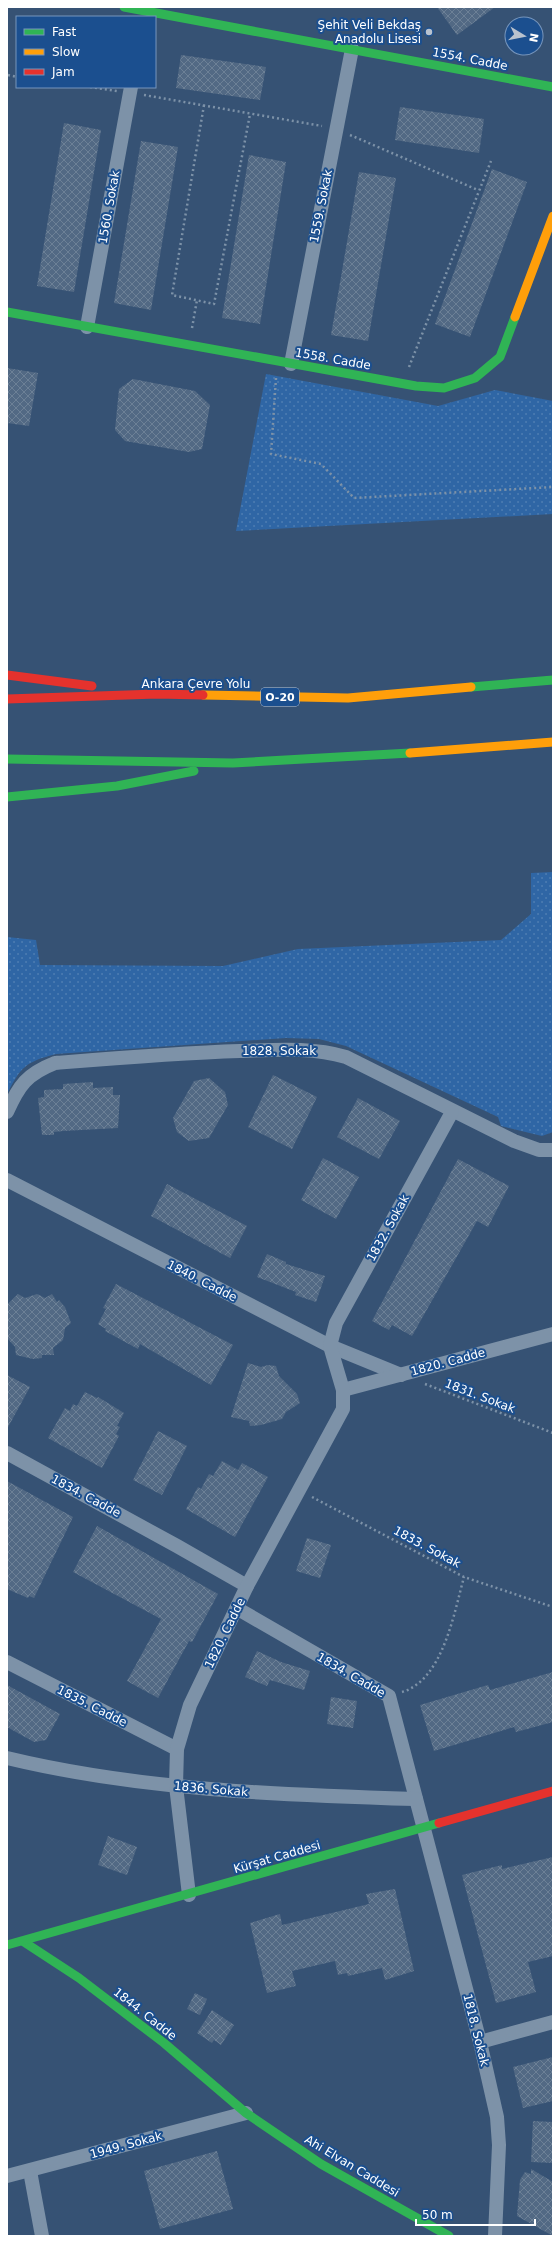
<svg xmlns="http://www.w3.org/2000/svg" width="560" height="2243" viewBox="0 0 560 2243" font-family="'DejaVu Sans',sans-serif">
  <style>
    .park { fill: url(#park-dots) }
    .building { fill: url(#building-cross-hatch) }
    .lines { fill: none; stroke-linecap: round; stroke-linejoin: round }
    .path { stroke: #7d92a8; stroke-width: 2.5; stroke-dasharray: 2 3; stroke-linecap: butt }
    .street { stroke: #7d92a8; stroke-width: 14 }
    .fast { stroke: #30b455; stroke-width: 9 }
    .slow { stroke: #ff9f0a; stroke-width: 9 }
    .jam { stroke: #e5322d; stroke-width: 9 }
    .poi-dot { fill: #b9c2ce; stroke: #1b4f8f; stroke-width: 1.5 }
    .labels { text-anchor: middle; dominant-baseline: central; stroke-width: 4; stroke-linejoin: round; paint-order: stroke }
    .shield { fill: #1b4f8f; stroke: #bbcadd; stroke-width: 1 }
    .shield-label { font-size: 11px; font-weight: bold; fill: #fff }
    .poi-label { font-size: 12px; fill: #fff; stroke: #1b4f8f; text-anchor: end }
    .street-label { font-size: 12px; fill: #fff; stroke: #1b4f8f }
  </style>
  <defs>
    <pattern id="park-dots" width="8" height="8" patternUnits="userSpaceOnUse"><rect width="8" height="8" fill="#2f66a5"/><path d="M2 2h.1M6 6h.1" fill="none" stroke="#4e7db2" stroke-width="1.8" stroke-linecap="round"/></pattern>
    <pattern id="building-cross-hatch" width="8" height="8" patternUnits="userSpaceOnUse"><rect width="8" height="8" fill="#526984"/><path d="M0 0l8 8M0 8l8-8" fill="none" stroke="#6c8096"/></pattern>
  </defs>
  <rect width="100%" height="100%" fill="#365274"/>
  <g class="park">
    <path d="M266,374L438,406L495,390L553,401V514L236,531Z"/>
    <path d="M553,872V1132L542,1136L501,1126L498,1117L346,1046L319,1039L286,1038L56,1054C25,1062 21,1067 7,1094V937L36,940L40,965L223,966L298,949L501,940L531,914V873Z"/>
  </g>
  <g class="building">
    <path d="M437,7H495L457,35Z"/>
    <path d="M181,55L266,67L260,100L176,88Z"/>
    <path d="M400,107L484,119L479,153L395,140Z"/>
    <path d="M64,123L101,130L74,292L37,286Z"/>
    <path d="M141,141L178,147L151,310L114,303Z"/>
    <path d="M249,155L286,162L260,324L222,318Z"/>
    <path d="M492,169L527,182L470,337L435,324Z"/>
    <path d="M359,172L396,178L368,341L331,335Z"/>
    <path d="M7,368L38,373L29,426L7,423Z"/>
    <path d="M133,379L195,391L210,405L202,449L189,452L125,441L115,430L119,389Z"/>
    <path d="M273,1075L317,1097L292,1149L248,1127Z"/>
    <path d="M209,1078L225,1092L228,1105L209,1138L189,1141L177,1132L173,1118L194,1081Z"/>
    <path d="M93,1082V1088L113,1087V1095H120L118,1128L63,1131L54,1132V1135H42L38,1098L44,1097V1090L63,1089V1084Z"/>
    <path d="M358,1098L400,1121L379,1159L337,1137Z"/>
    <path d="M323,1158L359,1177L336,1219L301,1200Z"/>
    <path d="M458,1159L509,1186L488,1227L477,1221L412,1336L392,1325L389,1330L372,1321Z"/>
    <path d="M167,1184L247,1226L230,1258L151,1216Z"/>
    <path d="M267,1254L286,1262V1264L325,1276L316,1302L295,1295L296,1292L257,1277Z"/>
    <path d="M116,1284L233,1345L211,1385L140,1344L138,1349L105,1331L106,1329L98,1324L106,1309L103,1308Z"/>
    <path d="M18,1294L25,1298L37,1294L45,1298L52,1294L57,1302L59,1300L65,1307L71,1323L65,1328L63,1340L53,1348L54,1355H42V1358L33,1359L16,1355L15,1347L7,1338V1305Z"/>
    <path d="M248,1363L261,1367L268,1365L276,1366L279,1376L297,1394L300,1403L286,1412L282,1419L261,1425L250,1426L249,1421L231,1417Z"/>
    <path d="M7,1375L30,1387L7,1429Z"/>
    <path d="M85,1392L97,1398L98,1397L124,1413L117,1426L120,1427L116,1434L119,1436L102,1468L48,1438L65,1408L70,1411L73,1404L77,1406Z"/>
    <path d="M158,1431L187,1446L162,1495L133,1480Z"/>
    <path d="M222,1461L238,1470L242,1463L268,1477L235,1537L186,1509L198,1487L201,1489L209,1474L213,1476Z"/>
    <path d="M7,1481L73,1517L34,1598L29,1596L28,1598L7,1589Z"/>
    <path d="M97,1526L218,1594L192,1642L189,1641L158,1698L127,1681L161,1619L73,1572Z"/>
    <path d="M307,1538L331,1545L320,1578L296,1571Z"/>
    <path d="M257,1651L281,1662L310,1671L304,1690L270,1680L267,1686L245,1677Z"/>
    <path d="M553,1672V1722L516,1732L514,1727L434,1751L420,1705L488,1685L490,1690Z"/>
    <path d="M7,1685L60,1714L46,1740L34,1742L7,1727Z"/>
    <path d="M331,1697L357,1701L353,1728L327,1724Z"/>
    <path d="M108,1836L137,1847L127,1875L98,1865Z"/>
    <path d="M553,1857V1956L528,1962L536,1992L496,2003L462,1875L502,1865V1869Z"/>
    <path d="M395,1889L414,1971L385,1980L382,1968L348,1976L347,1973L338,1975L335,1961L292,1971L296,1986L267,1993L250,1923L280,1914L282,1925L369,1904L366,1894Z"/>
    <path d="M195,1993L207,1999L200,2015L187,2009Z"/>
    <path d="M212,2010L234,2025L221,2045L214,2040L212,2043L197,2033Z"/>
    <path d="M553,2057V2101L523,2108L513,2067Z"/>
    <path d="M533,2121L553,2122V2163L531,2162Z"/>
    <path d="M217,2151L233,2209L160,2229L144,2171Z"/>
    <path d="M531,2169L553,2182V2236L517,2216L520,2180L525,2172L531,2174Z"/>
  </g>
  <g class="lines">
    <g class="path">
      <path d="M8,75L17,77"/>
      <path d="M90,87L117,91"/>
      <path d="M144,95L322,126"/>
      <path d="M204,105L172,295L214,304L250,114"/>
      <path d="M350,135L478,190"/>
      <path d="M192,328L197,300"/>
      <path d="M409,367L491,161"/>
      <path d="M276,378L271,454L321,464L354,498L553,487"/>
      <path d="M425,1384L553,1433"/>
      <path d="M312,1497L464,1577L553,1607"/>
      <path d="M402,1692C443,1680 454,1613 464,1577"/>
    </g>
    <g class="street">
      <path d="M87,327L131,87"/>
      <path d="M291,364L352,49"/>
      <path d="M7,1112C19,1085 27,1074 55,1063C117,1058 178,1053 240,1051C276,1050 311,1047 346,1057L514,1141L539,1150H553"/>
      <path d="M7,1180L330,1346L401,1375"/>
      <path d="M343,1390L553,1334"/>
      <path d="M7,1453L177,1546L247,1586"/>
      <path d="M238,1609L389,1696L480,2042L497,2117L499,2145L495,2236"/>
      <path d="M7,1662L177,1749"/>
      <path d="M7,1758C140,1790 280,1795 416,1799"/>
      <path d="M189,1895L176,1786L177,1749L190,1705L247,1586L343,1409V1390L330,1346L336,1323L452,1112"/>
      <path d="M480,2042L553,2022"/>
      <path d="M30,2171L42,2236"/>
      <path d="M7,2176L246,2113"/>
    </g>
    <g class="fast">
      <path d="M124,7L553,87"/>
      <path d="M7,312L416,386L444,388L475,378L500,357L515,317"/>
      <path d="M471,687L553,680"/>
      <path d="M7,759L233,763L410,753"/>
      <path d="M7,797L117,786L194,771"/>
      <path d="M24,1942L79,1978L164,2043L246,2113L321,2164L449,2236"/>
      <path d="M7,1945L439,1823"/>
    </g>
    <g class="slow">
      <path d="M515,317L553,216"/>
      <path d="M203,695L348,698L471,687"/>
      <path d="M410,753L553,742"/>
    </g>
    <g class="jam">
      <path d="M7,675L92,686"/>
      <path d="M7,699L157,694L203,695"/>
      <path d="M439,1823L553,1791"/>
    </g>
  </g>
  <circle class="poi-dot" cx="429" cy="32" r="4"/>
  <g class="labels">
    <rect class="shield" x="261" y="688" width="38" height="18" rx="3"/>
    <g class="shield-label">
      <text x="280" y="697">O-20</text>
    </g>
    <g class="poi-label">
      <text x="421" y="25">Şehit Veli Bekdaş<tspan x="421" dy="14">Anadolu Lisesi</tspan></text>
    </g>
    <g class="street-label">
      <text transform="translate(470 59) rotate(11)">1554. Cadde</text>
      <text transform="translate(321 206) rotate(-79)">1559. Sokak</text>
      <text transform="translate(109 207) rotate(-80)">1560. Sokak</text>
      <text transform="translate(333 359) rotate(10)">1558. Cadde</text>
      <text x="196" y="684">Ankara Çevre Yolu</text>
      <text x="279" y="1051">1828. Sokak</text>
      <text transform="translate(388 1228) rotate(-61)">1832. Sokak</text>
      <text transform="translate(202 1281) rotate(27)">1840. Cadde</text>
      <text transform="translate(448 1362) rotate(-15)">1820. Cadde</text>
      <text transform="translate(480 1396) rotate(21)">1831. Sokak</text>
      <text transform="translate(86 1496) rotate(28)">1834. Cadde</text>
      <text transform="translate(427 1547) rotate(28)">1833. Sokak</text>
      <text transform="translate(225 1633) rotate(-64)">1820. Cadde</text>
      <text transform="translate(351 1675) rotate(30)">1834. Cadde</text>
      <text transform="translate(92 1706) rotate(27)">1835. Cadde</text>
      <text transform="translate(211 1789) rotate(5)">1836. Sokak</text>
      <text transform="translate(277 1857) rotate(-16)">Kürşat Caddesi</text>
      <text transform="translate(145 2014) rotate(38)">1844. Cadde</text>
      <text transform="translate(476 2030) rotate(76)">1818. Sokak</text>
      <text transform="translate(126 2145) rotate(-15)">1949. Sokak</text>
      <text transform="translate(352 2166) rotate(31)">Ahi Elvan Caddesi</text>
    </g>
  </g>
  <rect width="560" height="2243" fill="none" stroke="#ffffff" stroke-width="16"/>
  <rect x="16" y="16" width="140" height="72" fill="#1b4f8f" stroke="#7695bc"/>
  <rect x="24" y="29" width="20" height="6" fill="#30b455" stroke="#7695bc"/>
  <text x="52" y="36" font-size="12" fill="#ffffff">Fast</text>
  <rect x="24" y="49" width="20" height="6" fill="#ff9f0a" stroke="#7695bc"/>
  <text x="52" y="56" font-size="12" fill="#ffffff">Slow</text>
  <rect x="24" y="69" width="20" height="6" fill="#e5322d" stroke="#7695bc"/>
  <text x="52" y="76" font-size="12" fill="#ffffff">Jam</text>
  <g transform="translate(524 36) rotate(100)"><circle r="19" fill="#1b4f8f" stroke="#7695bc"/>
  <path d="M0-3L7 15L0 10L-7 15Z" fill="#b9c2ce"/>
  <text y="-6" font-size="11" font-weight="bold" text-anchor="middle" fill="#ffffff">N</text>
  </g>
  <path d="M416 2219v6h119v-6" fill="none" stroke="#ffffff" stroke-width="2"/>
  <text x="422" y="2219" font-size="12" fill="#ffffff" stroke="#1b4f8f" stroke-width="3" paint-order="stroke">50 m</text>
</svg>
